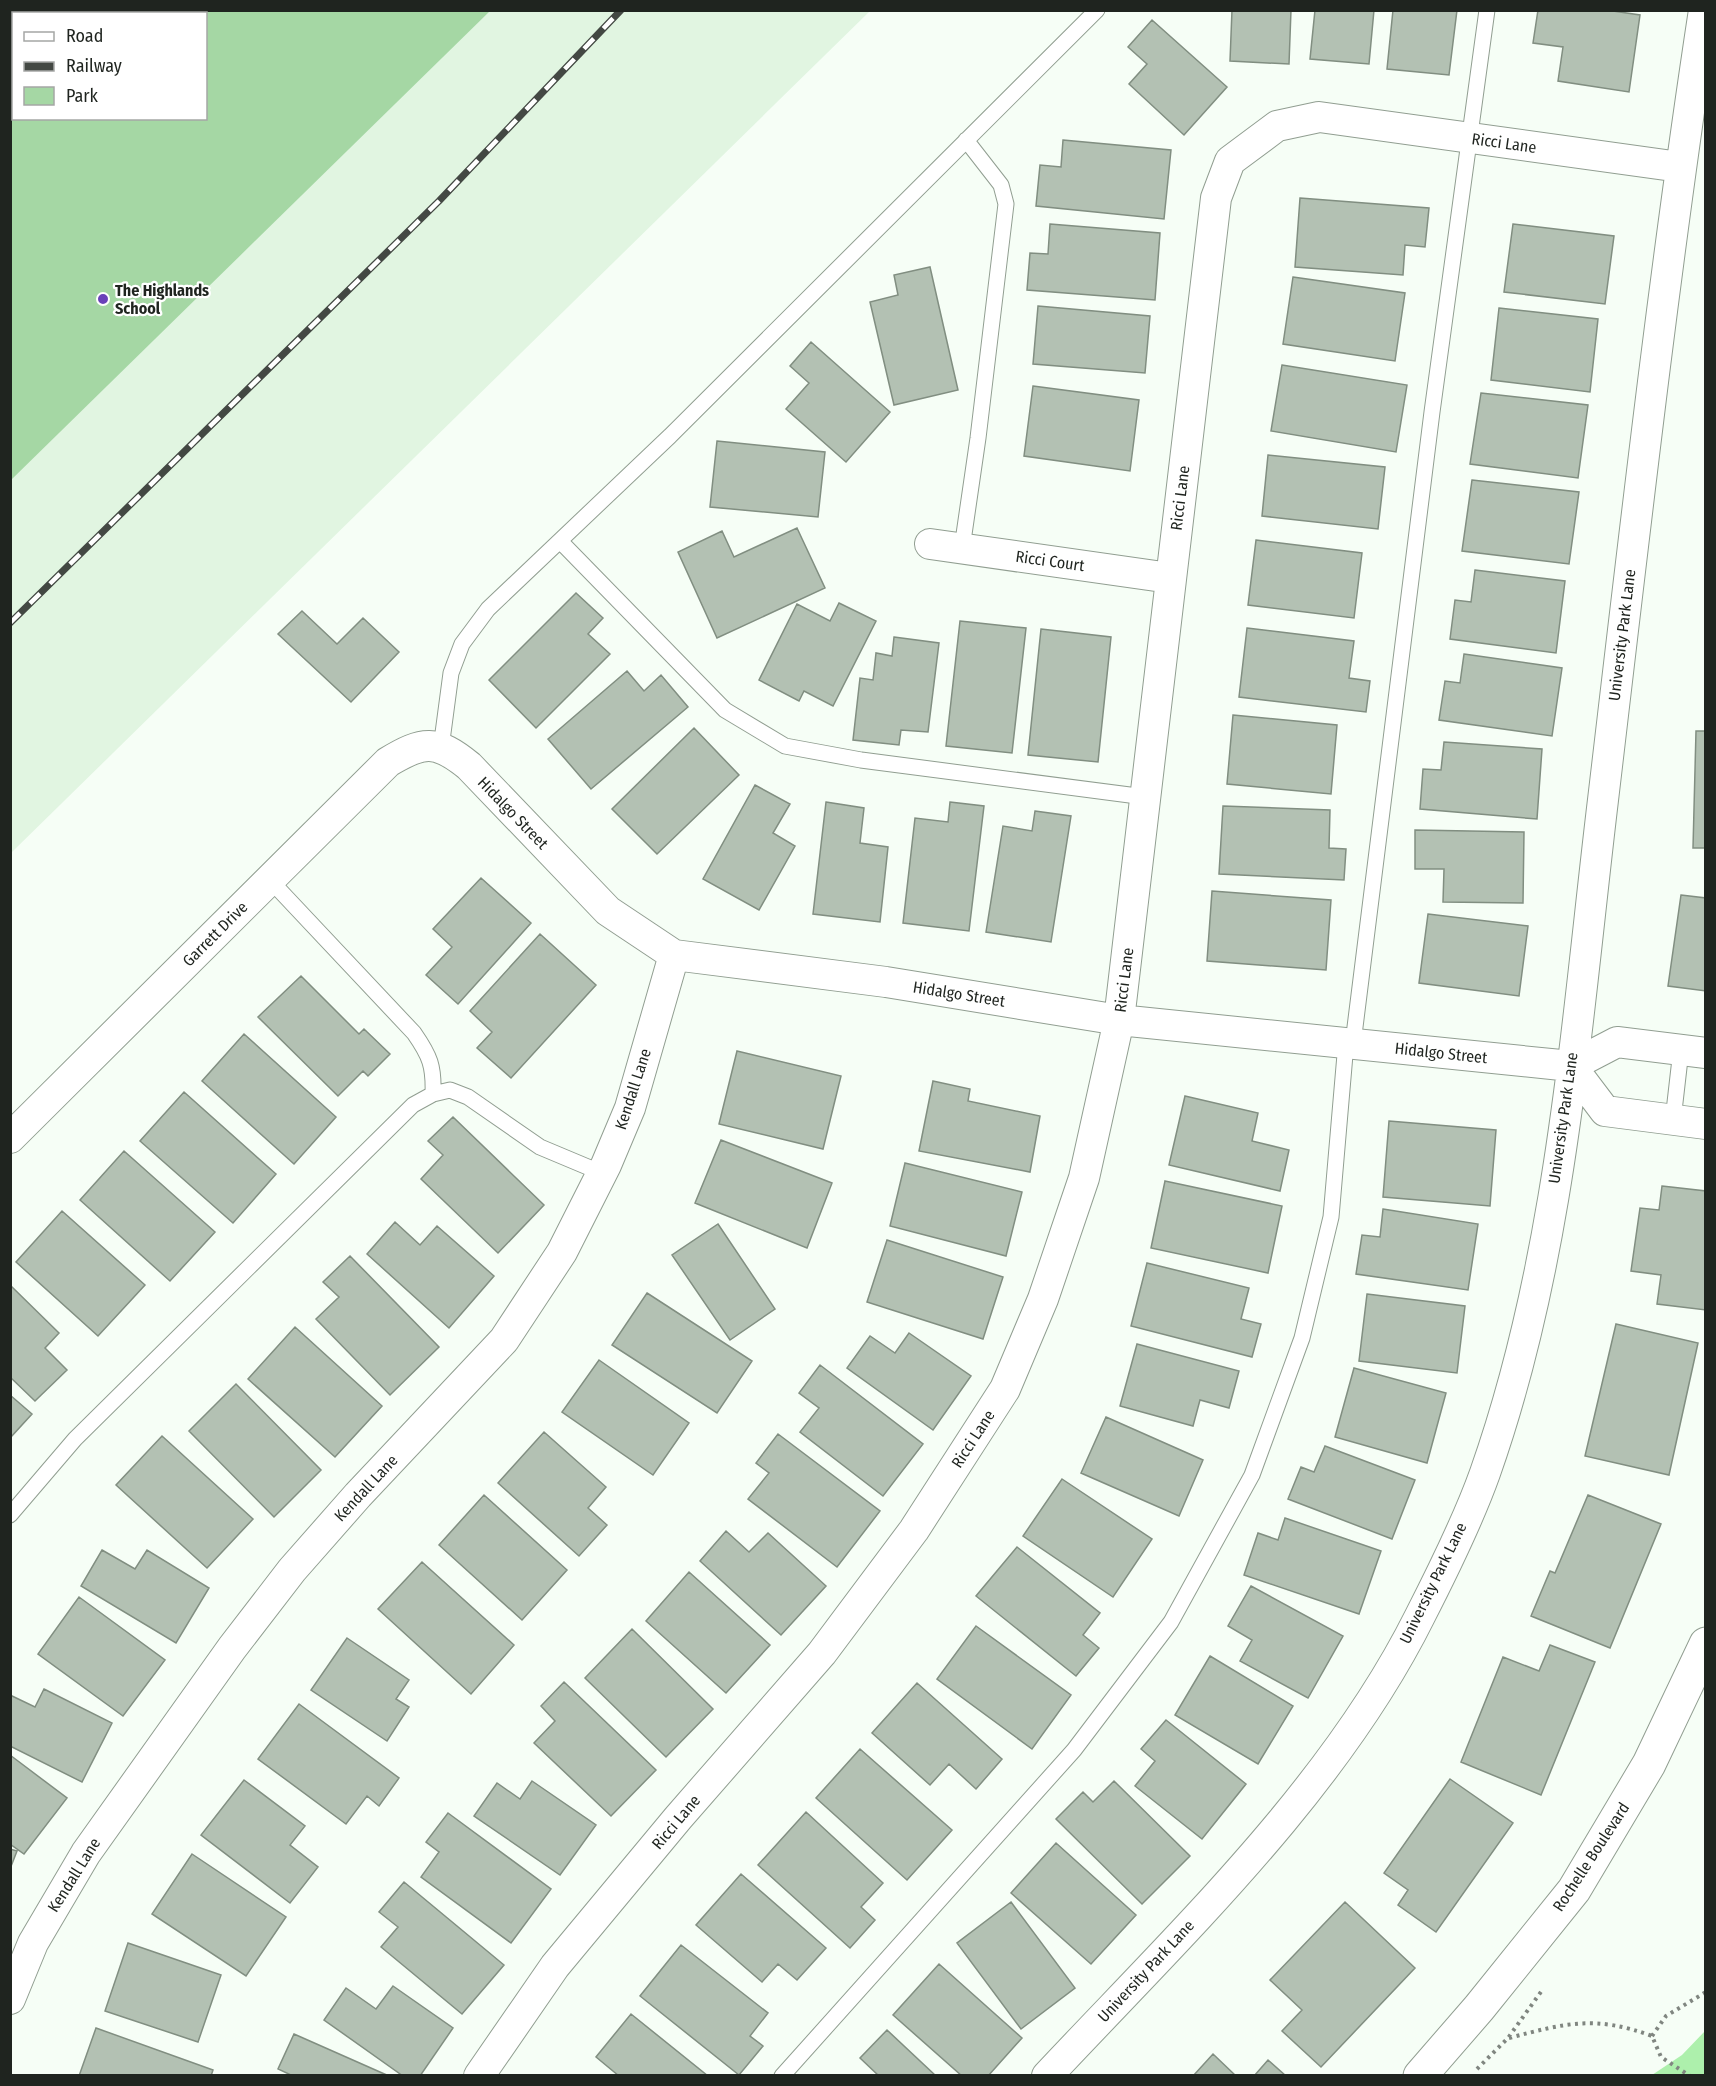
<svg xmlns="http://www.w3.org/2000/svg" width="1716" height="2086" viewBox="0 0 1716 2086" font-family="'Fira Sans Condensed',sans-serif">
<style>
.built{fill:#e1f5e1;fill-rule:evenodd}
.green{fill:#a5d7a4;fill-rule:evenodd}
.water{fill:#adf0ac}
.building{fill:#b3c1b3;stroke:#818e81;stroke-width:1.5}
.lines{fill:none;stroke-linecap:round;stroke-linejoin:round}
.service-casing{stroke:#919e91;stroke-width:17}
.minor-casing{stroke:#919e91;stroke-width:32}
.secondary-casing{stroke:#919e91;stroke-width:35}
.path{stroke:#808680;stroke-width:4;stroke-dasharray:3 4.5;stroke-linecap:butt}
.service{stroke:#fff;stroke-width:15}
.minor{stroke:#fff;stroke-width:30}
.secondary{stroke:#fff;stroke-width:33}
.rail-casing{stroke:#434843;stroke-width:7}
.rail{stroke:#fff;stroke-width:4.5;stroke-dasharray:14;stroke-linecap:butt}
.poi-dot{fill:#6a41b9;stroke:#fff;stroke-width:2}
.labels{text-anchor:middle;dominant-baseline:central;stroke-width:4.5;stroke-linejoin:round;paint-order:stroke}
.street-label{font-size:16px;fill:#1f241f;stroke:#fff}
.poi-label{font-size:16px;font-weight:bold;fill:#1f241f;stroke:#fff;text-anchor:start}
</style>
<rect width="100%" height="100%" fill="#f6fef6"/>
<path class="built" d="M11,11H870L11,853ZM14,14H206V118H14Z"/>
<path class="green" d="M11,10H490V11L11,480ZM14,14H206V118H14Z"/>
<path class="water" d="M1705,2031V2075H1652L1682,2055Z"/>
<path class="building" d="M1232,10H1291L1289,64L1230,61Z
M1315,10H1374L1369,64L1310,59Z
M1393,10H1457L1449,75L1387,69Z
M1538,10H1606L1640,15L1629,92L1558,81L1563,47L1533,43Z
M1152,20L1227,87L1184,135L1129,84L1147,64L1128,47Z
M1063,140L1171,150L1164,219L1036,206L1040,165L1061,167Z
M1300,198L1429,208L1425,247L1405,245L1403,275L1295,267Z
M1050,224L1160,233L1155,300L1027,290L1030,253L1048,254Z
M1513,224L1614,236L1605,304L1504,292Z
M930,267L958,390L894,405L870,302L898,295L894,275Z
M1293,277L1405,293L1395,361L1283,344Z
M1038,306L1150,316L1145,373L1033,364Z
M1499,308L1598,319L1590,392L1491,380Z
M811,342L890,412L846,462L786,409L809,383L790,366Z
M1282,365L1407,385L1396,452L1271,431Z
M1033,386L1139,400L1130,471L1024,456Z
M1481,393L1588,405L1578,478L1470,464Z
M717,441L825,452L818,517L710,507Z
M1268,455L1385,467L1378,529L1262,516Z
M1472,480L1579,492L1569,564L1462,551Z
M797,528L825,588L717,638L678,552L722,531L734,557Z
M1256,540L1362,553L1354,618L1248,605Z
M1475,570L1565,581L1556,653L1450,639L1455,600L1471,602Z
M576,593L603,618L588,634L610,654L536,728L489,680Z
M839,603L876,621L833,706L804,691L799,701L759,680L797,604L830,621Z
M302,611L337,644L363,618L399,652L351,702L278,634Z
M960,621L1026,628L1012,753L946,746Z
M1247,628L1354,641L1349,678L1370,681L1366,712L1239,697Z
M1041,629L1111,637L1098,762L1028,755Z
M894,637L939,643L928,732L901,730L899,745L853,740L860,678L873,680L876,653L892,656Z
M1464,654L1562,668L1552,736L1439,720L1445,681L1460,683Z
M627,671L644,691L661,675L688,707L591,789L548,739Z
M1233,715L1337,725L1331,794L1227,784Z
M694,728L739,775L657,854L612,809Z
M1696,731H1706V848H1693Z
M1444,742L1542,749L1537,819L1420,809L1423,769L1441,770Z
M755,785L790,804L773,833L795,846L759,910L703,879Z
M826,802L864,808L860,843L888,847L880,922L813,914Z
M950,802L984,806L969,931L903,923L915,818L948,822Z
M1223,806L1330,810L1329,848L1346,849L1344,880L1219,874Z
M1035,811L1071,816L1051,942L986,932L1003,826L1032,831Z
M1415,830L1524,832L1523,903L1443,902L1444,869H1415Z
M481,878L531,923L458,1004L426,975L452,947L433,929Z
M1212,891L1331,900L1326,970L1207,961Z
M1681,895L1706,898V991L1668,986Z
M1428,914L1528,926L1519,996L1419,983Z
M540,934L596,985L511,1078L477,1048L492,1032L470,1011Z
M301,976L359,1034L364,1029L390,1054L368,1076L363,1071L338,1096L258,1017Z
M244,1034L336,1117L294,1164L202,1081Z
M737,1051L841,1076L823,1149L719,1124Z
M933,1081L970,1089L968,1101L1040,1116L1030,1172L919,1151Z
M184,1092L276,1174L233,1223L140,1141Z
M1185,1096L1258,1113L1252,1141L1289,1150L1280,1191L1169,1165Z
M453,1117L544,1205L498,1253L421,1179L443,1155L428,1141Z
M1389,1121L1496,1130L1490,1206L1383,1197Z
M721,1140L832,1183L807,1248L695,1203Z
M124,1151L215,1232L170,1281L80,1200Z
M905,1163L1022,1192L1006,1256L890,1226Z
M1165,1181L1282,1206L1268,1273L1151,1248Z
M1662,1186L1706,1191V1310L1657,1304L1661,1275L1631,1271L1640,1208L1659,1210Z
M1383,1209L1478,1224L1468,1290L1356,1274L1362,1235L1380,1237Z
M62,1211L145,1285L98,1336L16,1262Z
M395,1222L420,1245L437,1226L494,1276L449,1328L367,1254Z
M718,1224L775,1309L730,1340L672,1255Z
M887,1240L1003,1277L983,1339L867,1302Z
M350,1256L439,1347L390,1395L316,1319L339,1297L323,1282Z
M1147,1263L1249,1288L1241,1319L1261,1324L1252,1357L1131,1326Z
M10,1285L59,1333L45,1348L67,1370L35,1401L10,1377Z
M647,1293L752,1361L717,1413L612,1345Z
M1367,1294L1465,1306L1457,1373L1359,1361Z
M1616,1324L1698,1343L1669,1475L1585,1456Z
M295,1327L382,1406L335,1457L248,1379Z
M909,1333L971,1376L933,1430L847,1368L870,1336L895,1353Z
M1137,1344L1239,1371L1229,1408L1200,1400L1193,1426L1120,1406Z
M599,1360L689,1423L653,1475L562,1412Z
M820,1365L923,1444L883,1496L800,1432L819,1408L799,1393Z
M1354,1368L1446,1393L1427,1463L1335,1437Z
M236,1384L321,1470L274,1517L189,1431Z
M10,1395L32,1414L10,1438Z
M1106,1417L1203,1460L1179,1516L1081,1473Z
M544,1432L606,1487L588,1508L607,1525L579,1556L498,1483Z
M778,1434L880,1511L837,1567L748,1499L769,1473L756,1463Z
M162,1436L253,1519L207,1568L116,1485Z
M1325,1446L1415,1480L1392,1539L1288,1499L1301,1467L1314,1472Z
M1062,1479L1152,1539L1113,1597L1023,1536Z
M484,1495L567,1570L522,1620L439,1545Z
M1588,1495L1661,1524L1610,1648L1531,1616L1550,1571L1555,1573Z
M1285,1518L1381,1551L1359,1614L1244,1575L1258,1533L1278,1540Z
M726,1531L749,1552L768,1533L826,1586L781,1635L700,1561Z
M1017,1547L1100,1613L1083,1635L1099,1648L1076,1676L976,1596Z
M102,1550L135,1569L147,1550L209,1588L176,1643L81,1586Z
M422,1562L514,1645L471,1694L378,1609Z
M689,1572L770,1645L726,1693L646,1621Z
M1251,1586L1343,1636L1308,1698L1240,1661L1252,1640L1228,1626Z
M79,1597L165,1660L123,1716L38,1654Z
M976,1626L1071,1695L1032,1749L937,1679Z
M632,1629L713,1709L666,1757L585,1678Z
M347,1638L409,1680L396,1699L409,1707L387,1741L311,1690Z
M1550,1645L1595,1662L1541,1795L1461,1762L1503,1657L1539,1671Z
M1210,1656L1293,1706L1258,1764L1175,1715Z
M564,1682L656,1770L611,1816L534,1743L555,1721L541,1706Z
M917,1683L1002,1759L976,1789L949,1764L930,1785L872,1733Z
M44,1689L112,1723L82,1782L10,1746V1695L35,1707Z
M299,1704L399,1778L379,1806L367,1796L346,1824L258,1759Z
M1166,1720L1246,1784L1202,1839L1135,1786L1155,1761L1141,1749Z
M860,1749L952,1830L907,1880L816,1798Z
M10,1755L67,1798L24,1854L10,1844Z
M1450,1779L1513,1823L1436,1932L1398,1905L1408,1890L1384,1873Z
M244,1780L305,1826L290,1845L318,1867L290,1903L201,1835Z
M532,1781L596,1825L560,1875L474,1816L497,1783L520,1799Z
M1114,1781L1190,1856L1142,1904L1056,1819L1083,1792L1093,1802Z
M806,1812L883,1883L861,1907L875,1920L850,1948L758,1865Z
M448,1813L551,1889L511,1943L421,1877L439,1852L426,1842Z
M1056,1843L1136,1915L1091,1964L1011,1893Z
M10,1849L17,1851L10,1869Z
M192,1854L286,1917L246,1976L152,1914Z
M741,1874L826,1948L797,1980L778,1964L762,1982L696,1925Z
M404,1882L504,1965L462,2014L381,1947L398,1927L379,1912Z
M1011,1902L1075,1988L1021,2029L957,1943Z
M1345,1902L1415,1968L1321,2067L1282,2031L1302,2010L1270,1980Z
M128,1943L221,1975L198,2042L105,2011Z
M681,1945L768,2013L750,2036L763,2046L739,2075L640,1996Z
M939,1964L1022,2038L988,2076H962L893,2015Z
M393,1986L453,2028L420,2076H403L324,2020L346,1988L376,2009Z
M631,2014L708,2076H619L596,2057Z
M96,2028L213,2070L211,2076H79Z
M887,2030L936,2076H879L860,2058Z
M294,2034L389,2076H293L278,2069Z
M1213,2054L1236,2076H1193Z
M1268,2060L1286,2076H1254Z"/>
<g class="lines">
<defs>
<path id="service" d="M560,541L725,710L785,746L861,760L1145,797
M962,548L978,438L1006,204L1001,185L966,140
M441,748L451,673L462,644L488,609L670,436L1097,10
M270,880L414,1033C430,1056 434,1066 433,1094
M1353,1043L1432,412L1487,10
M1673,1120L1681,1050
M10,1515L75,1439L413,1105L433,1094L450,1090L468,1097L540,1147L602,1173
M782,2076L1074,1750L1171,1622L1252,1475L1302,1338L1331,1217L1346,1043"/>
<path id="minor" d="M930,544L1170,578
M1571,1066L1605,1111L1706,1124
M10,1138L388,762C423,741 436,739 469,766L608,911L674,955L886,982L1119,1020L1571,1066L1617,1042L1706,1053
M10,1999L33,1943L86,1853L232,1648L292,1570L358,1495L504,1340L562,1252L606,1165L630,1108L674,955
M479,2076L555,1966L678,1818L822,1653L914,1530L1005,1389L1043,1299L1084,1178L1119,1020L1216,198L1230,161L1277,126L1319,117L1680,167
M1047,2076C1178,1936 1334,1789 1420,1616C1442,1573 1469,1518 1485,1473C1561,1258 1576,1025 1603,800C1634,537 1664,273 1704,10"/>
<path id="secondary" d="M1420,2076L1479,2008L1574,1890L1649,1764L1706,1644"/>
</defs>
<use href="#service" class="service-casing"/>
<use href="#minor" class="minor-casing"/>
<use href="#secondary" class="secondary-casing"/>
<path class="path" d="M1652,2036L1666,2016L1706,1992
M1509,2038C1566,2023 1595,2015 1652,2036L1661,2057L1690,2076
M1477,2069L1508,2038L1543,1989"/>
<use href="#service" class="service"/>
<use href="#minor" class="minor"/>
<use href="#secondary" class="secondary"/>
<defs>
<path id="rail" d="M10,623L439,201L621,10"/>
</defs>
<use href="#rail" class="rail-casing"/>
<use href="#rail" class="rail"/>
</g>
<circle class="poi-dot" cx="103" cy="299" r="6"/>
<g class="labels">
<g class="street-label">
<text transform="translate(1504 143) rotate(8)">Ricci Lane</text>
<text transform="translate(1180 498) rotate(-83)">Ricci Lane</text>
<text transform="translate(1050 561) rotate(8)">Ricci Court</text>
<text transform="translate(1622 635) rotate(-83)">University Park Lane</text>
<text transform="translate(513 813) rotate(46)">Hidalgo Street</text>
<text transform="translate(215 934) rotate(-45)">Garrett Drive</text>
<text transform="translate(1124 980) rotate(-83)">Ricci Lane</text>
<text transform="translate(959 994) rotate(9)">Hidalgo Street</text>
<text transform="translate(1441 1053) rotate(6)">Hidalgo Street</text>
<text transform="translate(633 1089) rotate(-72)">Kendall Lane</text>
<text transform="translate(1563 1118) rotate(-82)">University Park Lane</text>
<text transform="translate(973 1439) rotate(-57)">Ricci Lane</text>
<text transform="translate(366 1488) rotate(-47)">Kendall Lane</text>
<text transform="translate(1433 1583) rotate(-64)">University Park Lane</text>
<text transform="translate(676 1822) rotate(-50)">Ricci Lane</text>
<text transform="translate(1591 1857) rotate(-57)">Rochelle Boulevard</text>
<text transform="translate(74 1875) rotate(-58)">Kendall Lane</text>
<text transform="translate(1146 1971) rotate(-47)">University Park Lane</text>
</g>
<g class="poi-label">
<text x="115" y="290">The Highlands<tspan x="115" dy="18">School</tspan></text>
</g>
</g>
<rect width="1716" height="2086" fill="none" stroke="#1f241f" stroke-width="24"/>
<rect x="12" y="12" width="195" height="108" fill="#ffffff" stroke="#a5a7a5" stroke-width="1.5"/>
<rect x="24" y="32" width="30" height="9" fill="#ffffff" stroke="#a5a7a5" stroke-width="1.5"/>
<text x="66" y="42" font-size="18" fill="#1f241f">Road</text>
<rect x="24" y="62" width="30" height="9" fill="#434843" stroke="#a5a7a5" stroke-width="1.5"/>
<text x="66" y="72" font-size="18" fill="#1f241f">Railway</text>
<rect x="24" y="87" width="30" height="18" fill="#a5d7a4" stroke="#a5a7a5" stroke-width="1.5"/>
<text x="66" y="102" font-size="18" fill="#1f241f">Park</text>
</svg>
